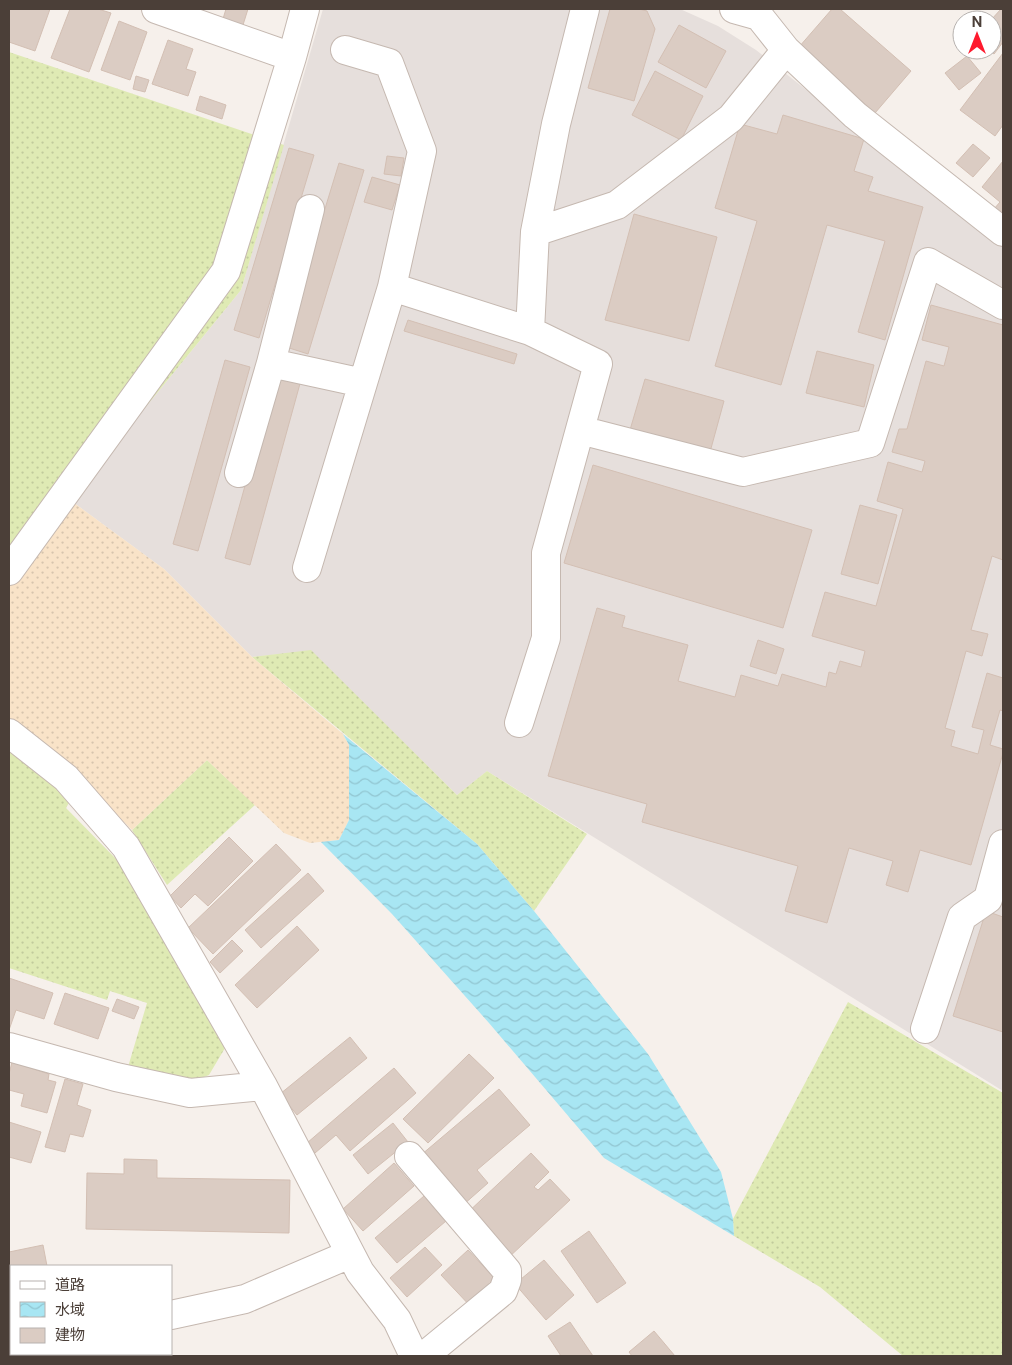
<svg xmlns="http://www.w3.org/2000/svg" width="1012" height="1365" viewBox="0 0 1012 1365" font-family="'Public Sans','Noto Sans JP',sans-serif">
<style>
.industrial{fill:#e6dfdc}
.grass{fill:url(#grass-dots)}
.sand{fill:url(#sand-dots)}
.water{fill:url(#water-waves)}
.building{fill:#dbccc3;stroke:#d3bfb3}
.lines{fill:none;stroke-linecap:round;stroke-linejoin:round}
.minor-casing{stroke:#c5b8b0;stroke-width:30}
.minor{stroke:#fff;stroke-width:28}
</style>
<defs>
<pattern id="grass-dots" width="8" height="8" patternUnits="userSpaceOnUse" patternTransform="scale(1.25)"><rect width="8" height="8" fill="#dfeab4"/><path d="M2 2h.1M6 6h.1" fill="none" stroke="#c1ca9c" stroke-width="1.8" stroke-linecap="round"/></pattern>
<pattern id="sand-dots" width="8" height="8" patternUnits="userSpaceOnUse" patternTransform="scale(1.25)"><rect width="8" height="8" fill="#f9e3c8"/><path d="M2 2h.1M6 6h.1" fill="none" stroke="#d7c4ad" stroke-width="1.8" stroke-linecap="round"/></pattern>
<pattern id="water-waves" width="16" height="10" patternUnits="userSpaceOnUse" patternTransform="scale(1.25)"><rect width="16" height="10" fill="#a8e6f3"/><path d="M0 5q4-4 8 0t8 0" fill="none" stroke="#92c6d1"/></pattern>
</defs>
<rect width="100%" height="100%" fill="#f6f0eb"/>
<path class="industrial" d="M323,9H680L718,26L756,50L1003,246V1091L487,771L457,795L311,651L252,657L164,569L70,500L241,290Z"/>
<path class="grass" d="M9,52L284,145L241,290L70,500L9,587Z
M311,650L457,795L487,771L587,834L534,911L477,844L252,657Z
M9,723L82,780L66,808L120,863L225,1048L209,1075L194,1081L128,1067L147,1003L110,991L107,1000L9,968Z
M207,760L255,805L167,885L132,830Z
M848,1002L1003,1093V1356H903L820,1287L734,1236L733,1219Z"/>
<path class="sand" d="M70,500L164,569L252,657L343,734L349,745V820L339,840L310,843L284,833L207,760L132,830L82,780L9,723V587Z"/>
<path class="water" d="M343,734L477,844L534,911L648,1054L721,1172L733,1219L734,1236L604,1158L489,1023L392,914L321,842L339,840L349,820V745Z"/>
<path class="building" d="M9,9H50L35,51L9,42Z
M70,9H98L111,13L89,72L51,58Z
M226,9H248L242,28L222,22Z
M610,9H639L647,11L655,29L634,101L588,88Z
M832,9H840L911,71L875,113L799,47Z
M1001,9H1003V42L994,54L989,50H992L991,20Z
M119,21L147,32L130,80L101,70Z
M679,25L726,51L706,88L658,62Z
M168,40L193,49L186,69L196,72L188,96L152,84Z
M1003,53V125L995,136L960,110Z
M967,56L981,73L959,90L945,73Z
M655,71L703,96L681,140L632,115Z
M136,76L149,80L145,92L133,89Z
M200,96L226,105L222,119L196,110Z
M783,115L864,139L854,171L873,177L868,191L923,207L885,340L858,332L885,241L827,225L781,385L715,366L757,221L715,208L740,124L777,134Z
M973,144L990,158L973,177L956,163Z
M289,148L314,155L259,338L234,330Z
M387,156L404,158L401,176L384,174Z
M1003,161V216L994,209L1000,202L982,187Z
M339,163L364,170L308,354L283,346Z
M372,177L400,185L392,210L364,202Z
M634,214L717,237L689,341L605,320Z
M931,305L1003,325V560L992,556L971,630L988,634L982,656L966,651L945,728L955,731L951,746L978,754L984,730L972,727L987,673L1003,678V711L1000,710L990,745L1003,749V753L971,865L920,850L908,892L886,885L893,861L849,848L827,923L785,911L798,866L642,822L647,804L548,776L597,608L625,616L622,627L688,645L678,681L735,697L741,675L778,686L782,674L826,687L829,672L836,674L840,661L861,667L865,651L812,636L825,592L876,606L903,509L877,501L888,462L922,472L925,461L892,452L899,429H907L926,361L944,366L949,347L922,340Z
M408,320L517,354L514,364L404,331Z
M817,351L874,365L864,407L806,393Z
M225,360L250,367L198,551L173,544Z
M276,374L301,380L250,565L225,558Z
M645,379L724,401L710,452L630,430Z
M593,465L812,530L783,628L564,563Z
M860,505L897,515L878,584L841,574Z
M758,640L784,649L776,674L750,666Z
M229,837L253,861L208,906L195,894L181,908L170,896Z
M276,844L301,870L213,954L188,928Z
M308,873L324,891L261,948L245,930Z
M986,911L1003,917V1032L953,1016Z
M297,926L319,950L257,1008L235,985Z
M232,940L243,951L220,973L210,962Z
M9,978L53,993L44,1019L16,1010L9,1030Z
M65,993L109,1008L98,1039L54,1024Z
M117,999L139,1007L134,1019L112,1011Z
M350,1037L367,1058L297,1115L280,1094Z
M469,1054L494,1078L428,1143L403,1119Z
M12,1062L49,1074L48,1080L56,1082L47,1113L21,1106L24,1094L9,1090V1074Z
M394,1068L416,1093L350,1151L336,1135L315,1153L307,1143Z
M65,1079L83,1084L77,1105L91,1110L83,1137L70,1134L65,1152L45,1147Z
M499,1089L530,1125L477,1170L488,1183L463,1205L421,1155Z
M9,1122L41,1132L31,1163L9,1157Z
M393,1123L408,1142L368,1174L353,1155Z
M531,1153L549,1172L534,1187L538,1190L550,1179L570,1200L507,1259L465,1215Z
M124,1159L157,1160V1178L290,1180L289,1233L86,1229L87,1173L124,1174Z
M394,1163L414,1186L363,1231L343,1209Z
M431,1190L453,1215L397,1263L375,1238Z
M589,1231L626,1283L597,1303L561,1251Z
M43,1245L47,1266H11V1297L9,1298V1252Z
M425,1247L442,1265L407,1297L390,1278Z
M468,1250L500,1284L473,1309L441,1275Z
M544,1260L574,1295L546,1320L515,1284Z
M570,1322L593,1356H561L548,1336Z
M654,1331L675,1356H632L629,1352Z"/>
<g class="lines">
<defs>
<path id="minor" d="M156,9L292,57
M734,9L759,16L786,50L855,115L1003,232
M345,50L389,63L422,151L392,287L530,331L535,232L556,124L585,9
M535,232L617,205L731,118L786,50
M271,363L363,383
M580,430L743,472L870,443L928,262L1003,305
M239,473L271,363L310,209
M307,568L392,287
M9,571L226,271L292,57L305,9
M519,723L546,638V553L598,364L530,331
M9,733L66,778L126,847L263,1086L360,1272L397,1320L414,1356
M925,1029L962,917L988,899L1003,844
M9,1047L116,1077L190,1093L263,1086
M409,1156L507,1271V1280L503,1291L424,1356
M171,1315L245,1299L350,1254
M9,1345L11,1344
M76,1354V1356"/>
</defs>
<use href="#minor" class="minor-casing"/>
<use href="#minor" class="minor"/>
</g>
<rect width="1012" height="1365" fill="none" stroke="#4b3f38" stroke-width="20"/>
<rect x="10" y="1265" width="162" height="90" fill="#ffffff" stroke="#b7b2af"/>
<rect x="20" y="1281" width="25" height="8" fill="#ffffff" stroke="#b7b2af"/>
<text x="55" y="1290" font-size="15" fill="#4b3f38">道路</text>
<rect x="20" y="1302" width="25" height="15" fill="url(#water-waves)" stroke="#b7b2af"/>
<text x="55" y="1315" font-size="15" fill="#4b3f38">水域</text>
<rect x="20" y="1328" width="25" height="15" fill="#dbccc3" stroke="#b7b2af"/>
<text x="55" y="1340" font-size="15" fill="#4b3f38">建物</text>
<g transform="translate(977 35)"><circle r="24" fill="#ffffff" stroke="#b7b2af"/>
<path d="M0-4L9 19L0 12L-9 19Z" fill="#fe1a2e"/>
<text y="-8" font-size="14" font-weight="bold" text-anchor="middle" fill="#4b3f38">N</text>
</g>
</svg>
